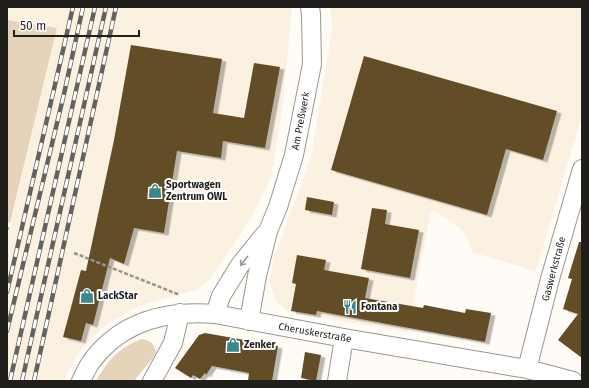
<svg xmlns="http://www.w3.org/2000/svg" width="589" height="388" viewBox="0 0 589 388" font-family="'Fira Sans',sans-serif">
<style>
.built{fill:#fbf1e1}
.green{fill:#e5d4ba}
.building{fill:#644d27;filter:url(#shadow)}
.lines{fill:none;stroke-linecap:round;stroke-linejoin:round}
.minor-casing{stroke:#9b968e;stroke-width:20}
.path{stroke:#96938f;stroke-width:2.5;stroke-dasharray:4 2;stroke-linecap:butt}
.minor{stroke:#fff;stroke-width:18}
.rail-casing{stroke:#64625e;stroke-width:4.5}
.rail{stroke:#fff;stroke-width:3;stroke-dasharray:9;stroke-linecap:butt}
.oneway{stroke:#9b9a99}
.labels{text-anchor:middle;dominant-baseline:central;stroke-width:4;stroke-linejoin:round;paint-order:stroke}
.street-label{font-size:10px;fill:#211f1c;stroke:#fff}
.poi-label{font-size:10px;font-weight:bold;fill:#211f1c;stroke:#fff;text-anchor:start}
</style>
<defs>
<filter id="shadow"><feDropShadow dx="4.5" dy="2.5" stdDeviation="0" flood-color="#0004"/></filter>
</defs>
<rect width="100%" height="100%" fill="#fffbf6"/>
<path class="built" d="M7,7H292L283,103L271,177L257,207L235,243L209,280L197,290L144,304L112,321L101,329L83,348L75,359L64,381H7V239L57,28L7,20Z
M330,7H582V115L536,271L472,252L465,233L449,220L431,210L408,332L288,312L276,301L270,283L273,260L311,157L332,30V23Z"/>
<path class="green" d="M7,20L57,28L10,223L7,222Z
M141,339C150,340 154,343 156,352L152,359L134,381H96C108,360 119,348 141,339Z"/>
<path class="building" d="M131,45L222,59L213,113L244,118L254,63L280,67L265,148L223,141L221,158L177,151L164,233L134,228L124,264L110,258L93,325L86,323L81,341L63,337L81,270L86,271L114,140Z
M364,56L557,111L543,160L506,149L487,215L331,170Z
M307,197L334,202L332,215L305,210Z
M372,208L387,210L385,224L419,230L410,278L361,269Z
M579,242H582V358L558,340L578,314L563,309L572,279L568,278Z
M297,255L326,260L324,270L369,278L365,298L423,308L424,305L465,313L466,309L491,313L485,342L317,311L316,315L291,311L296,284L292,283Z
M205,333L278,346L272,381H248L249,373L212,366L206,375L205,373L200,379L193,375L191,378L175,368L199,335Z
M305,352L321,355L316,381L301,378Z"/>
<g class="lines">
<defs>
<path id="minor" d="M215,314L221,296L240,265L265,234
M249,321L257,276L268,231L278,207L294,155L312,64L311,14L310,7
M527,369L550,279L582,169
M81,381C84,375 87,368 91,362C121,321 166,310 215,314L344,338L527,369L573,381
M152,381L173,343L180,313
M337,381L344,338"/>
</defs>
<use href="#minor" class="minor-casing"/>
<path class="path" d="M7,228L9,229
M74,253L180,295"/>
<use href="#minor" class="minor"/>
<defs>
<path id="rail" d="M7,292L73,7
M7,331L64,94L83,7
M10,381L95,7
M22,381L106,7
M34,381L116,7"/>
</defs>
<use href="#rail" class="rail-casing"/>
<use href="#rail" class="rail"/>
</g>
<defs><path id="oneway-shaft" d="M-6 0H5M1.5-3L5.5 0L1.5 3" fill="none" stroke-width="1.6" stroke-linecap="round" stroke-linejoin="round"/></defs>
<use class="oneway" href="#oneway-shaft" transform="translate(244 261) rotate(128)"/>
<defs>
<symbol id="shop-bare" viewBox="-9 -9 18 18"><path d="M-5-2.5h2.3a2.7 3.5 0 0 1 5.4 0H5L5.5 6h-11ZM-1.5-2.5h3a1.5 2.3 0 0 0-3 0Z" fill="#3c8588" stroke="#fff" stroke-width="2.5" paint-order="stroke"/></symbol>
<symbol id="restaurant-bare" viewBox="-9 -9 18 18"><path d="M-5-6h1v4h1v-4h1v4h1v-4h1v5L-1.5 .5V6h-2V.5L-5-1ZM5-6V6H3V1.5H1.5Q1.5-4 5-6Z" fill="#3c8588" stroke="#fff" stroke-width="2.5" paint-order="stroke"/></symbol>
</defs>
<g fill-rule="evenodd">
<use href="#shop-bare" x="145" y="181" width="20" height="20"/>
<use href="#shop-bare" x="77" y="286" width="20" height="20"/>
<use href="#restaurant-bare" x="340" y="297" width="20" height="20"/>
<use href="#shop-bare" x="223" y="335" width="20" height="20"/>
</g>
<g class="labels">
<g class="street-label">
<text transform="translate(301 121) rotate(-79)">Am Preßwerk</text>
<text transform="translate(554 269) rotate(-75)">Gaswerkstraße</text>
<text transform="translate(315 333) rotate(10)">Cheruskerstraße</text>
</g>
<g class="poi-label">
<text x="166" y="185">Sportwagen<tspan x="166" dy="12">Zentrum OWL</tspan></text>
<text x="98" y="296">LackStar</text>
<text x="361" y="307">Fontana</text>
<text x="244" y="345">Zenker</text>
</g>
</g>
<rect width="589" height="388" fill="none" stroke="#211f1c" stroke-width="16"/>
<path d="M14 30v6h125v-6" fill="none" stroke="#211f1c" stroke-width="2"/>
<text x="20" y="30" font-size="12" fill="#211f1c" stroke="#ffffff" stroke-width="3" paint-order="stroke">50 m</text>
</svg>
